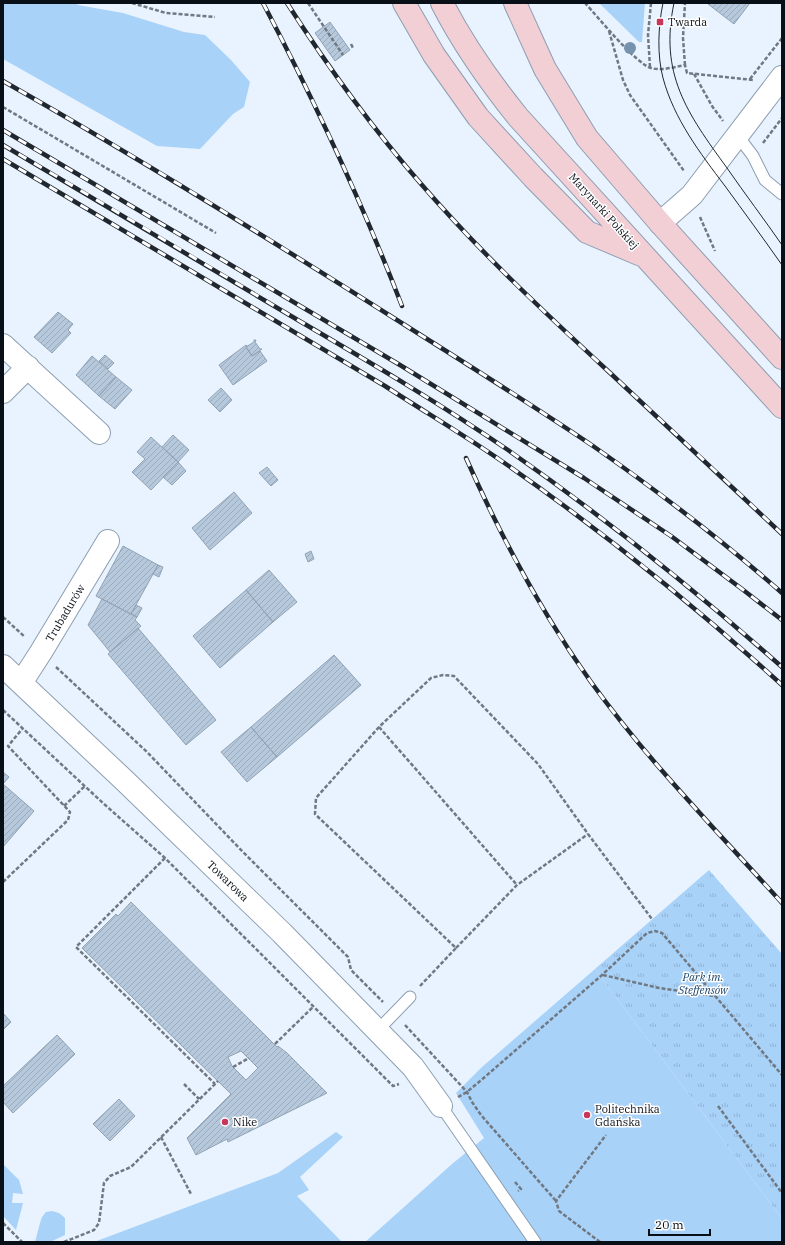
<svg xmlns="http://www.w3.org/2000/svg" width="785" height="1245" viewBox="0 0 785 1245" font-family="'IBM Plex Serif',serif">
<style>
.grass{fill:#a9d2f9}
.park{fill:url(#park-tufts)}
.building{fill:url(#building-hatch);stroke:#90a2b3;fill-rule:evenodd}
.lines{fill:none;stroke-linecap:round;stroke-linejoin:round}
.service-casing{stroke:#8d9eb0;stroke-width:13}
.minor-casing{stroke:#8d9eb0;stroke-width:24}
.secondary-casing{stroke:#8d9eb0;stroke-width:24}
.path{stroke:#707882;stroke-width:2.5;stroke-dasharray:4 2;stroke-linecap:butt}
.service{stroke:#fff;stroke-width:11}
.minor{stroke:#fff;stroke-width:22}
.secondary{stroke:#f2ced5;stroke-width:22}
.tram{stroke:#21272f;stroke-width:1}
.rail-casing{stroke:#21272f;stroke-width:4.5}
.rail{stroke:#fff;stroke-width:3;stroke-dasharray:9;stroke-linecap:butt}
.tree{fill:#7692ac}
.poi-dot{fill:#c6375a;stroke:#fff;stroke-width:1.5}
.labels{text-anchor:middle;dominant-baseline:central;stroke-width:3;stroke-linejoin:round;paint-order:stroke}
.poi-label{font-size:11px;fill:#090f16;stroke:#fff;text-anchor:start}
.street-label{font-size:11px;fill:#090f16;stroke:#fff}
.park-label{font-size:11px;font-style:italic;fill:#194368;stroke:#fff}
</style>
<defs>
<pattern id="park-tufts" width="24" height="20" patternUnits="userSpaceOnUse"><rect width="24" height="20" fill="#a9d2f9"/><path d="M3 7l-1-3M5 7V3M7 7l1-3M15 17l-1-3M17 17v-4M19 17l1-3" fill="none" stroke="#90b3d5"/></pattern>
<pattern id="building-hatch" width="6" height="6" patternUnits="userSpaceOnUse"><rect width="6" height="6" fill="#b6c8db"/><path d="M-1 1l2-2M0 6l6-6M5 7l2-2" fill="none" stroke="#9babbb"/></pattern>
</defs>
<rect width="100%" height="100%" fill="#e8f3ff"/>
<path class="grass" d="M3,3H76L78,5L123,13L184,32L205,35L231,60L250,82L244,107L233,114L200,149L157,146L3,59Z
M599,3H645L642,42H639Z
M595,969L782,1219V1242H365L452,1164L484,1138L456,1093L482,1067Z
M336,1132L343,1137L300,1177L309,1190L297,1196L342,1242H94L278,1173Z
M3,1164L19,1180L23,1194L13,1193L12,1203H23L16,1230L3,1216Z
M52,1211L59,1213L65,1218V1235L50,1242H35L40,1223L42,1217L46,1212Z"/>
<path class="park" d="M709,870L782,954V1219L595,969Z"/>
<path class="building" d="M709,3H750L734,24L708,4Z
M330,22L350,50L335,61L315,33Z
M58,312L73,324L68,330L71,333L52,353L34,337Z
M254,340H256L255,342L260,349H262L252,356L246,347L254,342Z
M246,345L247,346L246,347L252,356L260,351L267,361L233,385L219,365Z
M105,355L114,363L108,369L99,361Z
M92,356L116,377L99,396L76,375Z
M116,377L132,390L115,409L99,396Z
M221,388L232,400L220,412L208,400Z
M173,435L189,450L178,462L162,447Z
M151,437L178,462L151,490L132,472L145,459L137,452Z
M178,462L186,471L172,485L163,477Z
M267,467L278,480L271,486L259,473Z
M234,492L252,513L210,550L192,528Z
M123,546L158,565L131,614L96,596Z
M311,551L314,559L308,562L305,554Z
M158,565L163,567L159,577L153,574Z
M269,570L297,602L273,622L246,590Z
M246,590L273,622L220,668L193,636Z
M102,599L137,617L135,620L141,626L110,652L88,625Z
M136,605L142,608L137,617L131,614Z
M138,628L216,720L186,745L108,654Z
M334,655L361,685L277,757L251,727Z
M251,727L277,757L247,782L221,752Z
M3,772L9,777L3,784L34,811L3,847Z
M131,902L277,1047L278,1046L287,1053L327,1093L228,1142L227,1139L196,1155L187,1138L231,1094L82,948L116,914L118,916ZM241,1051L258,1068L246,1080L232,1066L228,1057Z
M3,1013L11,1022L3,1030Z
M57,1035L75,1054L13,1113L3,1102V1086Z
M119,1099L135,1116L110,1141L93,1124Z"/>
<g class="lines">
<defs>
<path id="service" d="M738,136L753,156L765,180L782,194
M377,1031L410,997
M441,1106L535,1242"/>
<path id="minor" d="M660,223L692,195L782,77
M3,345L99,433
M3,392L28,367
M3,666L125,781L282,933L413,1067L441,1106
M21,683L41,652L108,541"/>
<path id="secondary" d="M404,3L434,55L478,117L533,177L587,232L639,254
M442,3C463,44 489,81 518,117L782,407
M515,3L545,69L587,138L660,223L782,358"/>
</defs>
<use href="#service" class="service-casing"/>
<use href="#minor" class="minor-casing"/>
<use href="#secondary" class="secondary-casing"/>
<path class="path" d="M132,3L166,13L215,17
M308,3L343,55
M585,3C597,16 636,64 651,68C662,71 674,67 685,65L687,73L753,80
M609,31L623,80L630,95L684,171
M351,44L353,48
M685,65L683,38L685,3
M650,67L648,35L651,3
M694,74L712,106L723,121
M750,79L782,38
M3,107L216,233
M763,143L782,118
M700,217L715,251
M3,617L25,637
M56,667L147,752L243,852L348,957L351,970L383,1002
M3,710L104,804L165,858L393,1086L399,1084
M379,727L517,885
M64,806L85,786
M165,858L76,947L215,1084
M3,882L68,820L70,812L8,746L23,728
M456,948L517,885L588,834
M603,975L659,988L715,996
M420,986L456,948L315,814L316,798L379,727L431,678L443,675L454,676L538,764L588,834L652,919
M405,1025L467,1092L472,1102L481,1115L556,1201
M275,1044L313,1007
M233,1067L249,1058
M184,1084L199,1099
M458,1097L467,1092L486,1076L602,975L647,933L655,931L662,933L782,1075
M718,1106L782,1193
M161,1137L191,1194
M515,1182L521,1189L518,1191
M3,1223L22,1242
M64,1242L94,1230L99,1223L104,1183L110,1176L131,1167L218,1081
M600,1242L559,1211L556,1201L606,1135"/>
<use href="#service" class="service"/>
<use href="#minor" class="minor"/>
<use href="#secondary" class="secondary"/>
<path class="tram" d="M663,3C658,27 657,55 663,78C674,119 700,153 725,186C744,212 763,238 782,265
M674,3C659,74 687,113 727,168C745,194 764,219 782,245"/>
<defs>
<path id="rail" d="M263,3C315,102 362,202 402,306
M287,3C328,67 372,128 422,185C480,252 544,312 608,371C666,425 724,479 782,534
M3,81C141,159 274,242 408,327C470,366 532,405 593,446C659,492 722,540 782,593
M3,130L400,365L584,478L671,536L742,589L782,620
M3,145C99,201 195,258 291,316C364,359 438,402 508,450C604,517 695,590 782,667
M3,159L385,386C425,412 464,435 503,462C601,530 694,605 782,685
M466,458C501,537 541,612 591,682C648,761 717,831 782,903"/>
</defs>
<use href="#rail" class="rail-casing"/>
<use href="#rail" class="rail"/>
</g>
<circle class="tree" cx="630" cy="48" r="6"/>
<g class="poi-dot">
<rect x="656" y="18" width="8" height="8" rx="2"/>
<circle cx="587" cy="1115" r="4"/>
<circle cx="225" cy="1122" r="4"/>
</g>
<g class="labels">
<g class="poi-label">
<text x="668" y="22">Twarda</text>
<text x="595" y="1109">Politechnika<tspan x="595" dy="13">Gdańska</tspan></text>
<text x="233" y="1122">Nike</text>
</g>
<g class="street-label">
<text transform="translate(604 211) rotate(48)">Marynarki Polskiej</text>
<text transform="translate(65 613) rotate(-59)">Trubadurów</text>
<text transform="translate(228 881) rotate(44)">Towarowa</text>
</g>
<g class="park-label">
<text x="703" y="977">Park im.<tspan x="703" dy="13">Steffensów</tspan></text>
</g>
</g>
<rect width="785" height="1245" fill="none" stroke="#090f16" stroke-width="8"/>
<path d="M649 1229v6h61v-6" fill="none" stroke="#090f16" stroke-width="2"/>
<text x="655" y="1229" font-size="12" fill="#090f16" stroke="#ffffff" stroke-width="3" paint-order="stroke">20 m</text>
</svg>
